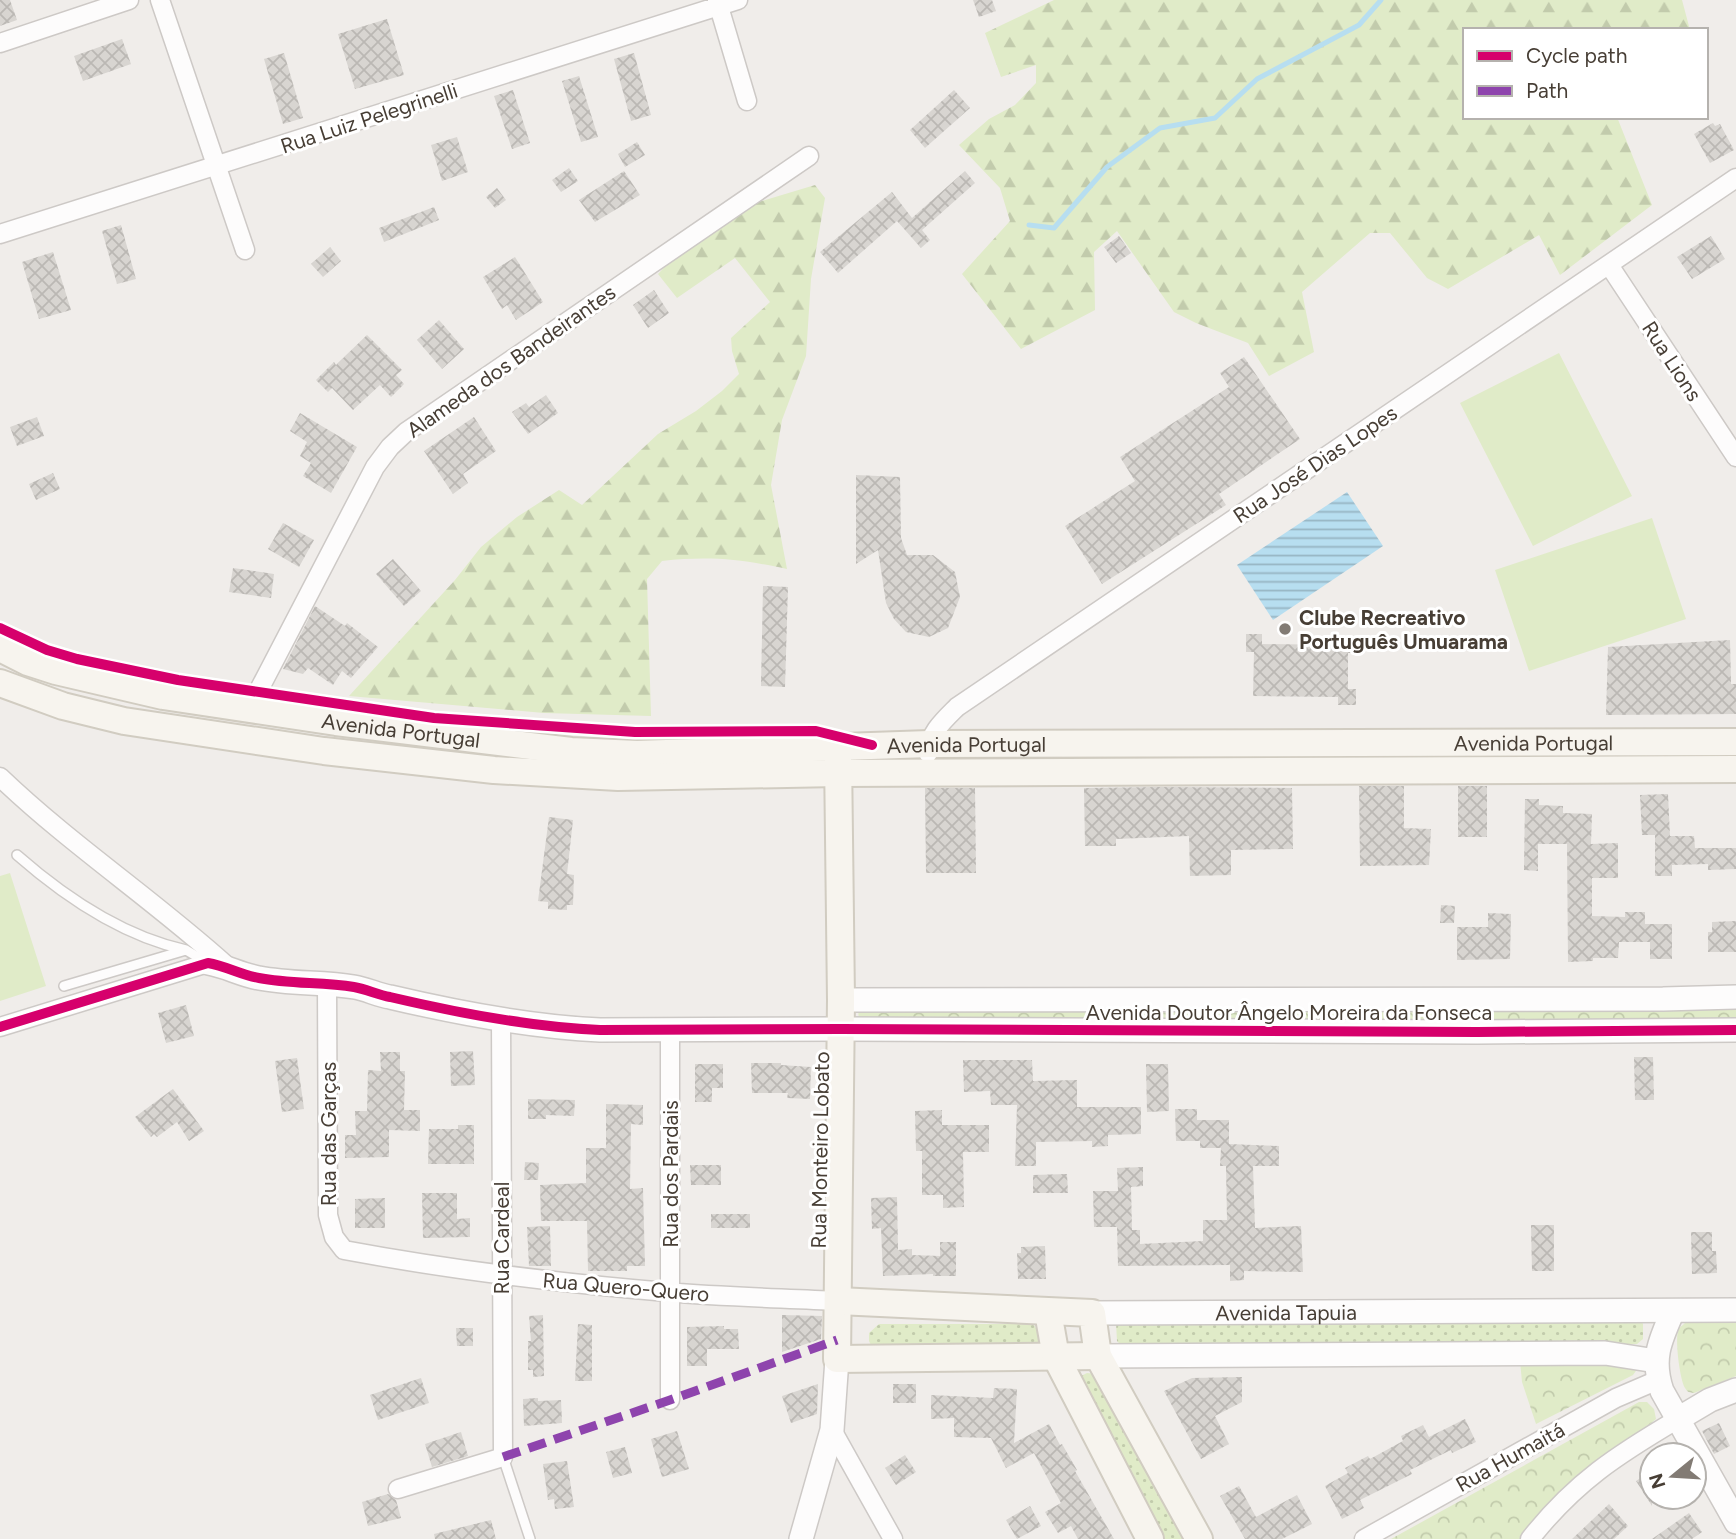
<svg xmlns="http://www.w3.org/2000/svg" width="1736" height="1539" viewBox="0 0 1736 1539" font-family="Figtree,sans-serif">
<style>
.grass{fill:url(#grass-dots)}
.forest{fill:url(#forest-firs)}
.park{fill:url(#park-crowns)}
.garden{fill:#e0ebc8}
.water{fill:url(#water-rules)}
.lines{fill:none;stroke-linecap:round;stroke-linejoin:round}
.stream{stroke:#b7def0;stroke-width:5}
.building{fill:url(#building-cross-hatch)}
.service-casing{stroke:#cdc9c6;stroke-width:12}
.minor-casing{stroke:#cdc9c6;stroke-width:21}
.tertiary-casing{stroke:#cdc9c6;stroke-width:26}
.secondary-casing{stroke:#d1ccc1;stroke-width:30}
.service{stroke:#fdfcfc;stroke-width:9}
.minor{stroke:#fdfcfc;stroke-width:18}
.tertiary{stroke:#fdfcfc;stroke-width:23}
.secondary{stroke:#f7f4ee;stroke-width:26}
.quiet{stroke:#8e44ad;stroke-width:9;stroke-dasharray:18 9;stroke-linecap:butt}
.cycleway-casing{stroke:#fff;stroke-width:15}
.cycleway{stroke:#d6006c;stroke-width:10}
.poi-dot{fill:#827b74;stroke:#fff;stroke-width:2.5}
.labels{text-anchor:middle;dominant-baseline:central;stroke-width:6;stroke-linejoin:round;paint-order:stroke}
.street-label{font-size:21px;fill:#473e35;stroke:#fff}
.poi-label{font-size:21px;font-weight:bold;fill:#473e35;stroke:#fff;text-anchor:start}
</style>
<defs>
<pattern id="grass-dots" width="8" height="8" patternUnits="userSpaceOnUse" patternTransform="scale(1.75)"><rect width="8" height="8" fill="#e0ebc8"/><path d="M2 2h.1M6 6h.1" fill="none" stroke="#c2cbac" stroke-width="1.8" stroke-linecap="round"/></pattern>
<pattern id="forest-firs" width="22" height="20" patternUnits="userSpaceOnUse" patternTransform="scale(1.75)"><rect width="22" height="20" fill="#e0ebc8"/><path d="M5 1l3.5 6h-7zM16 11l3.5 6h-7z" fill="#c2cbac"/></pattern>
<pattern id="park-crowns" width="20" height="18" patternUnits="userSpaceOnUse" patternTransform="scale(1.75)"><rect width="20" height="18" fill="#e0ebc8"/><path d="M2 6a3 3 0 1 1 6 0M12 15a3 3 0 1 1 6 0" fill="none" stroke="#c2cbac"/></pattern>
<pattern id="water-rules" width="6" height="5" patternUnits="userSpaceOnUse" patternTransform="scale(1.75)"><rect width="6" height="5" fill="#b7def0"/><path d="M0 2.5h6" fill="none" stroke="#97b5c3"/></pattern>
<pattern id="building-cross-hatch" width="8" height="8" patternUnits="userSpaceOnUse" patternTransform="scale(1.75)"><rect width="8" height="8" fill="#d8d5d1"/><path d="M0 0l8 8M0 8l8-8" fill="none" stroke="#bbb8b4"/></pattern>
</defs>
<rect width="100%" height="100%" fill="#f0edea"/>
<path class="grass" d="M1639,1317L1643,1324V1339L1637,1344H1120L1117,1341L1116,1323Z
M879,1324H1033C1040,1333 1041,1338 1035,1348L872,1347L869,1341V1333Z
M1087,1373L1095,1374L1189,1539H1159L1079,1377Z"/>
<path class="forest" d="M1054,0H1682L1690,30H1465V117H1617L1652,205L1560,275L1539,235L1448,289L1427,278L1390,233H1370L1302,292L1314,352L1269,376L1248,343L1196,323L1174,312L1117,231L1094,252L1095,310L1021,349L962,274L1010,221L1000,188L959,145L989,119L1015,105L1036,83V65L1001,77L985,33Z
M815,185L825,198L811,279L806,356L782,420L771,485L787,569C740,559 710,556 662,561L647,579L651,716L544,713L349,696L455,580L481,547L517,517L559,490L582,505L658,434L696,411L722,391L739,374L732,351L731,338L770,302L735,258L677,298L658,274L673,258L742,207Z"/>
<path class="park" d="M873,754H1156V763H873Z
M1736,1003V1018L1633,1021L1491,1020L1490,1009Z
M858,1007L1466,1009L1463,1023L859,1024Z
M1685,1323H1736V1376L1694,1393C1689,1392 1688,1393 1685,1388C1680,1380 1675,1341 1678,1332C1679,1327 1681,1327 1685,1323Z
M1630,1359L1638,1368L1633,1375L1536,1424L1522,1382L1520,1361Z
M1639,1402H1647L1654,1409L1656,1419L1538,1516L1520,1539H1391Z"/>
<path class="garden" d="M1559,353L1632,496L1533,546L1460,403Z
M1652,518L1686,619L1529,671L1495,570Z
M10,873L46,986L0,1001V876Z"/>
<path class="water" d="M1347,492L1383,546L1273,620L1237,565Z"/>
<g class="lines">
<path class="stream" d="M1029,225L1054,228L1107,167L1160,128L1215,118L1257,79L1359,25L1381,0"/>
</g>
<path class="building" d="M0,0H10L17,20L0,26Z
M973,0H992L996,11L979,17Z
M387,19L404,75L355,89L338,34Z
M122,39L131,64L83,81L74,56Z
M284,53L303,118L283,124L264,59Z
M634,53L651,115L631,121L614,59Z
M579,76L598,137L581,142L562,81Z
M513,90L530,143L512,149L494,96Z
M954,90L970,108L925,148L910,130Z
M1713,123L1715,126L1720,124L1734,150L1710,163L1694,134Z
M457,137L468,172L442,181L431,145Z
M637,142L645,155L625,167L618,154Z
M569,168L578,181L561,192L552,180Z
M624,171L640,195L595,222L579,200Z
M965,171L975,183L922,230L930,240L921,248L897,221L838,273L820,252L892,192L912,218Z
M497,188L506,200L495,208L486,197Z
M434,207L439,220L384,242L379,228Z
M121,225L136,279L117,284L102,231Z
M1119,236L1131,253L1116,263L1104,247Z
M1711,236L1725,259L1692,279L1677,257Z
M330,247L341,261L323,277L311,264Z
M53,252L71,310L39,319L22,262Z
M515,257L543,302L516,320L507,305L502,309L483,277Z
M654,290L669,313L648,328L633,305Z
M439,320L464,349L442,369L417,340Z
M367,335L402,370L396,375L404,384L391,397L380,385L353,410L332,388L328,392L316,380L334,362L336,365Z
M1244,357L1300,439L1219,494L1226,505L1102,584L1065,526L1135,481L1120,457L1229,387L1220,373Z
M546,395L558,413L528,434L512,412L526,403L529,407Z
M300,413L357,447L331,493L303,476L311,463L300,456L307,442L290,431Z
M37,417L44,436L17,446L10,427Z
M474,417L496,451L463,474L468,483L453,494L424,451Z
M53,473L60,489L36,500L29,484Z
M856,475L900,477L901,538L907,555H933L955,572L960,597L948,628L929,637L906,632L894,619L886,603L878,550L856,564Z
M283,523L314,540L299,567L268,549Z
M393,559L421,591L404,606L376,574Z
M233,568L274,574L271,598L229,592Z
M763,586L788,587L785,687L761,686Z
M315,606L345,626L347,623L378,647L351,678L342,671L333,685L308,668L303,674L283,669Z
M1246,634H1262V644L1340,645V636H1358V653H1348V689H1356V705H1338V697L1253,696L1254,652H1246Z
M1730,640L1731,684H1736V714L1606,715L1608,647Z
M1359,786H1404V828L1431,829L1429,865L1360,866Z
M1458,786H1487V837H1458Z
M1159,787L1292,788L1293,849L1231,850V875L1190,876L1189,836L1116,839V846H1085L1084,788Z
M925,788H975L976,873H926Z
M1668,794L1670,836H1694L1695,848H1736V869L1708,870V864L1672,865V876H1655V835H1642L1640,795Z
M1525,799H1539V805L1563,806V813L1592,814L1591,844L1618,843V878H1592V916L1625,917V912H1645V924H1672V959H1650V942H1619L1618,958H1593V961L1568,962L1567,844H1538V871L1524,870Z
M549,817L573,820L567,874L574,875L573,905H567V910L548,909V902L538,901Z
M1441,905L1455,906L1454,923H1440Z
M1488,913L1511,914L1510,959L1457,960V927H1488Z
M1736,921V952H1708V932H1712V922Z
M186,1005L194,1036L166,1043L158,1013Z
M473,1051L475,1085L451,1086L450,1052Z
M380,1052H400V1071H405L404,1110H420V1131L389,1130V1157L345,1158V1135H356L355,1111H367L368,1070L381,1071Z
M1634,1057H1653L1654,1100H1635Z
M297,1058L304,1109L282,1112L275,1061Z
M963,1060H1032L1033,1081L1077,1080V1107H1141V1134L1108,1135V1146L1092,1147V1141L1036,1142V1166H1015L1017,1105H991L990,1091L964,1092Z
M751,1063H781V1065L811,1067L810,1099L787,1098L788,1093H752Z
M695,1064H723V1088H712V1102H695Z
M1146,1064H1168L1169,1111L1147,1112Z
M173,1089L204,1131L189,1141L177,1122L157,1137L154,1134L151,1137L135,1117Z
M528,1099L575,1100L574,1116L546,1115V1119H528Z
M606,1104L643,1105V1125L631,1124L630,1189L643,1188L645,1266H627V1271H588L587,1221H541L540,1185L586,1183V1148H606Z
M1175,1109H1197V1120H1229V1144L1279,1146V1166H1253L1255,1228L1301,1226L1303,1272L1244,1271V1280L1230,1281V1265L1118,1266L1117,1227H1094L1093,1191H1118L1117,1168L1143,1167V1186L1131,1187L1132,1230H1140V1244L1203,1241V1220H1227L1226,1166H1220L1221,1148H1200V1141H1176Z
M942,1110V1125H989V1152H963L964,1207L943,1208V1195H922V1151H916L915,1111Z
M458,1125H474V1164H428L429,1129H458Z
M525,1162L539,1163L538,1180H524Z
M690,1165H721V1185H691Z
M1067,1174L1068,1193H1033V1175Z
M422,1193H457V1219L470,1218V1237L423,1238Z
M897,1197L898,1250L912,1249V1255L940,1256V1242H956V1276H933V1274L883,1276L881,1228L872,1229L871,1198Z
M385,1198V1228H355V1199Z
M711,1214H750V1228H711Z
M1531,1225H1554V1271H1532Z
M550,1226L551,1266H529L527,1227Z
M1691,1232H1712V1251H1716L1717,1273L1692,1274Z
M1045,1246L1046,1279H1018L1017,1253H1021V1247Z
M543,1315L544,1376L533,1377V1370H528V1341H531L529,1316Z
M782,1315L822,1316L821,1339L782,1352Z
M578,1324L592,1325V1381H575Z
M724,1326V1329H738L739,1349H707V1366H687V1327Z
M456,1328H473V1346H457Z
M1242,1377V1402L1215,1416L1229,1444L1201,1459L1164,1391L1192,1378Z
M421,1378L429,1403L378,1420L370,1395Z
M818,1384L817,1414L791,1423L782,1396Z
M893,1384H916V1403H893Z
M994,1388L1017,1389L1014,1443L1049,1424L1060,1445L1062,1444L1077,1470L1075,1471L1114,1539H1078L1071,1526L1058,1533L1045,1512L1061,1503L1034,1453L1006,1468L991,1438L954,1437V1418L931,1419V1395L993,1398Z
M538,1398V1401L561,1400L562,1423L524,1426L523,1399Z
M1465,1419L1476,1442L1452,1453L1451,1450L1410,1470L1412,1474L1360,1500L1364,1508L1342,1519L1325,1486L1348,1473L1345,1468L1368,1456L1370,1459L1403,1441L1401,1436L1423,1425L1429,1437Z
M1719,1423L1730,1446L1714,1454L1702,1431Z
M677,1431L689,1469L662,1477L651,1439Z
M461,1432L468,1456L432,1467L425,1444Z
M625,1447L632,1473L613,1478L606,1452Z
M905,1455L916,1472L896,1485L885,1468Z
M567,1461L574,1507L555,1509L554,1499L548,1500L543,1464Z
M1652,1470V1506L1636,1481Z
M1239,1486L1256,1517L1297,1495L1312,1524L1282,1539H1245L1220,1496Z
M388,1494L396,1500L401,1518L368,1526L362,1502Z
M1609,1504L1628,1526L1614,1539H1572Z
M1030,1506L1041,1526L1017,1539L1006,1520Z
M1689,1513L1702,1532L1692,1539H1652Z
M491,1520L496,1539H435L434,1534Z"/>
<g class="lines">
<defs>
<path id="service" d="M17,855C66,898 122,936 186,950
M64,986L186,950L206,962
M503,1457L530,1539"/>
<path id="minor" d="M160,0L245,250
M717,0L747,101
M0,43L129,0
M0,234L738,0
M1609,265L1736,457
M249,709L375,467L390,447L406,432L809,156
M928,753C929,733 944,720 957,707L1736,178
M0,777C71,845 154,900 227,966
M327,984L328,1215L334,1237L344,1250C451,1270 559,1283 667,1292C724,1297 781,1298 838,1301
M0,1027L208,963
M670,1400V1031
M832,1430L893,1539
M398,1489L503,1457L501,1018
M1364,1539L1616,1398L1658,1380
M1530,1539C1575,1482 1617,1455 1678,1419"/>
<g id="tertiary">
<path d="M208,963C226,966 241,975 259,978C290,984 322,982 354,987C366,989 378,995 390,997C458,1013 530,1027 600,1030L841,1029L1477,1032L1736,1030"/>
<path d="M841,1000L1663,999L1736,997"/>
<path d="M1673,1311C1660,1340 1651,1359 1662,1391L1736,1522"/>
<path id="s1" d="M1092,1313L1736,1310"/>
<path d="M1098,1356L1605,1353L1656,1361"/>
<path d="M1678,1419L1710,1400L1736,1390"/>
<path d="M801,1539L832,1430L837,1359"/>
</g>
<g id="secondary">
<path id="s2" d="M0,648L28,662L56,671L163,696L336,722L571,751L637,754L929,744L1736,742"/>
<path d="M0,683L63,706L124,721L324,751L494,770L618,777L838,773L1736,769"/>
<path d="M838,756L841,1000L837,1359L1098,1356"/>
<path d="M838,1301L1092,1313L1098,1356L1199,1539"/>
<path d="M1048,1312L1056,1357L1150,1539"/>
</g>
</defs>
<use href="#service" class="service-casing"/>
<use href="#minor" class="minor-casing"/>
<use href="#tertiary" class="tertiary-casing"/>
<use href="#secondary" class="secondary-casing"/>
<use href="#service" class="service"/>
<use href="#minor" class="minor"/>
<use href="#tertiary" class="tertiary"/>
<use href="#secondary" class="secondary"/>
<path class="quiet" d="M503,1457L670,1400L837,1340"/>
<defs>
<path id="cycleway" d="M0,628L47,650L77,659L178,680L434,718L635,732L816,731L872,745
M0,1027L208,963C226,966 241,975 259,978C290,984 322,982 354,987C366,989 378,995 390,997C458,1013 530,1027 600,1030L841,1029L1477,1032L1736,1030"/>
</defs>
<use href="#cycleway" class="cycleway-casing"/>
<use href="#cycleway" class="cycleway"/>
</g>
<circle class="poi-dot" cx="1285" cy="629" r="7"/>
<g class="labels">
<g class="street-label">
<text transform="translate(369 118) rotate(-18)">Rua Luiz Pelegrinelli</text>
<text transform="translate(511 361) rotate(-35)">Alameda dos Bandeirantes</text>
<text transform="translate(1672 361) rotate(57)">Rua Lions</text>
<text transform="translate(1315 464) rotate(-34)">Rua José Dias Lopes</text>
<text stroke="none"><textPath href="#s2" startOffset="411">Avenida Portugal</textPath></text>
<text stroke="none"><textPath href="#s2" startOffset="1545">Avenida Portugal</textPath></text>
<text stroke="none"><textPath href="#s2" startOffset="978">Avenida Portugal</textPath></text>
<text x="1289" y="1012">Avenida Doutor Ângelo Moreira da Fonseca</text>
<text transform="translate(328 1134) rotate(-90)">Rua das Garças</text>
<text transform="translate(820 1150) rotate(-89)">Rua Monteiro Lobato</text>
<text transform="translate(670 1174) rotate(-90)">Rua dos Pardais</text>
<text transform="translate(501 1238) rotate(-90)">Rua Cardeal</text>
<text transform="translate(626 1287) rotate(5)">Rua Quero-Quero</text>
<text stroke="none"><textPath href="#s1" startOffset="194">Avenida Tapuia</textPath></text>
<text transform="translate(1510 1457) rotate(-29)">Rua Humaitá</text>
</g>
<g class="poi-label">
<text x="1299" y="617">Clube Recreativo<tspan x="1299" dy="24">Português Umuarama</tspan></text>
</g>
</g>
<rect x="1463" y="28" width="245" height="91" fill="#ffffff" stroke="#b5b2ae" stroke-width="2"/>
<rect x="1477" y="51" width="35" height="10" fill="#d6006c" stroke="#b5b2ae" stroke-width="2"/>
<text x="1526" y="63" font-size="21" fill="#473e35">Cycle path</text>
<rect x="1477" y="86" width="35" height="10" fill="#8e44ad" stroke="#b5b2ae" stroke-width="2"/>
<text x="1526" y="98" font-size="21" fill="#473e35">Path</text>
<g transform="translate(1673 1476) rotate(252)"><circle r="33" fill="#ffffff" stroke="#b5b2ae" stroke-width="2"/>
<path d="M0-5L12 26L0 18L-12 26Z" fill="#827b74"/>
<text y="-10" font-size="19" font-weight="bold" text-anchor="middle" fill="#473e35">N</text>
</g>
</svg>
